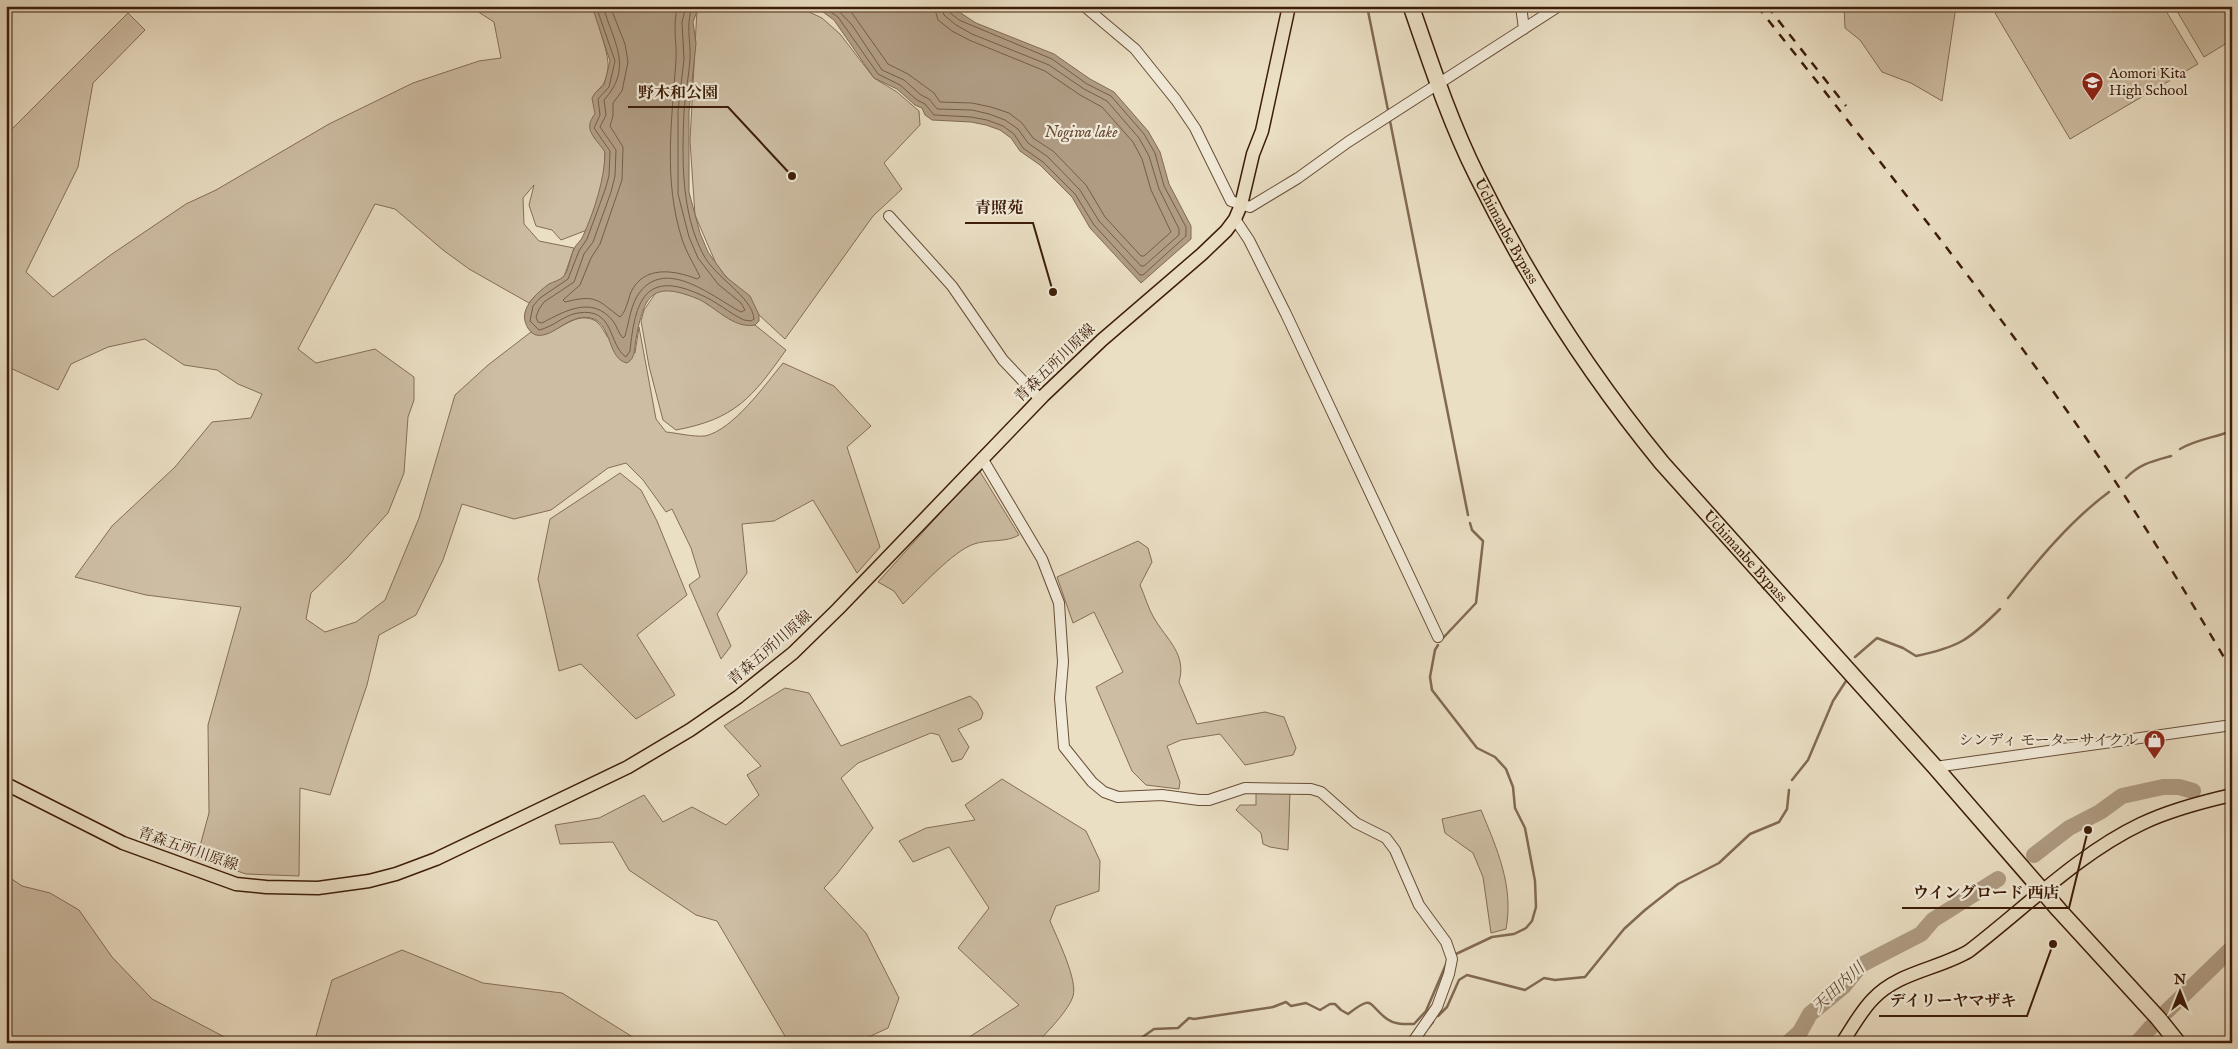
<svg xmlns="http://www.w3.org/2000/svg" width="2238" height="1049" viewBox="0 0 2238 1049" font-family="'IM FELL English','Noto Serif JP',serif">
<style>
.green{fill:#cdbda3;stroke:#856d56}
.water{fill:#af9c83;stroke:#816952}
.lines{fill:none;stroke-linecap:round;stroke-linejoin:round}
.shore{stroke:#765c46;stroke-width:1}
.stream{stroke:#816952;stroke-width:2.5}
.river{stroke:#af9c83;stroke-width:16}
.minor-casing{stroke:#684d37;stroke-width:12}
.major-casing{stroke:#3d1d08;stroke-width:15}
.highway-casing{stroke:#3d1d08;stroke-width:18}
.minor{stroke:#f1ead8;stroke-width:10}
.major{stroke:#eadec3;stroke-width:12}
.highway{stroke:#eadec3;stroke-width:15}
.rail{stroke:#3d1d08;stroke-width:2.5;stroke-dasharray:9 9;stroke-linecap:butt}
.labels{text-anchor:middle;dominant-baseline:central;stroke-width:4.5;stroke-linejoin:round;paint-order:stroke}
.poi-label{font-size:15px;fill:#3d1d08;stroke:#f1ead8;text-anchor:start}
.street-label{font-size:15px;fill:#3d1d08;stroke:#f1ead8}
.water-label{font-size:16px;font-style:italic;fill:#654933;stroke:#f1ead8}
.leader{fill:none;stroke:#3d1d08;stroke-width:2}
.callout-dot{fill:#3d1d08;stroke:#f1ead8;stroke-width:2}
.callout-label{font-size:16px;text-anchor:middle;font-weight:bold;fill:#3d1d08;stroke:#f1ead8;stroke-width:4.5;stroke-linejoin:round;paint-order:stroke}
</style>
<rect width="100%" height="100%" fill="#eadec3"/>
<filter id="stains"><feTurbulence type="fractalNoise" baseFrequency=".004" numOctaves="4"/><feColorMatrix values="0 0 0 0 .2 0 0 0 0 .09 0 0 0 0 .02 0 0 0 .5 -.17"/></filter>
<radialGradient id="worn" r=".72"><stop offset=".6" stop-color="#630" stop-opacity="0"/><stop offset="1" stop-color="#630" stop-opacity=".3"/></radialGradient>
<path class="green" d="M469,6H595C597,15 598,25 601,33C607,54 615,75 597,91L603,148L605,152L604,183L587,230L561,240L552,230L536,226L529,205L534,185L523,198L524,224L539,241L574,248L564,277L537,294L529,303L469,269L443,250L395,209L375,204L298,349L316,363L375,349L414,377V400L408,417L404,473L388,513L348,557L311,593L306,619L325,632L356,622L385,600L419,518L455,395L488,365L531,332C549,342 567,316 586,318C601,319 602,331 610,340C615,346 628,349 635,353L639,327L656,419L666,432C677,433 693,437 705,436C733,430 765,385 783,363L834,386L871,426L847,447L880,547L857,573L813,500L774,521L742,524L747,573L717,614L731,646L721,659L689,585L700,577L691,548L672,509L666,512L643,480L626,463L608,468L551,510L514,519L462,504L443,560L416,615L379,635L367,685L330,795L300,788L299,876L246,874L197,857L209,813L208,725L241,607L146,595L75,577L112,526L175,467L212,422L251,418L262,394L238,384L217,370L184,365L145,339L108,347L71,364L58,390L6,366V135L128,13L145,30L93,83L78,167L26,272L53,297L112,254L186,204L216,190L329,124L413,83L479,61L501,58L494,22Z
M701,6H796L822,18L840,34L874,78L897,92L919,111L920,125L884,163L902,189L873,216L785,339L759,315L717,266L695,215L690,141L697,9Z
M1844,6H1956L1942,101L1911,83L1882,72L1860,40L1845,28Z
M2005,6H2163L2198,64L2070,139L1995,13Z
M2174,6H2232V40L2204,57Z
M673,280L709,305L755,325L786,350C752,398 735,419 676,430L663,420L649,366L641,321L644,310L657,291Z
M979,470L1019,535C1006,543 988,539 974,544C953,551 920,588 903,604L894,591L878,582Z
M620,473L641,490L657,521L687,595L637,635L675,695L636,719L581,664L559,671L538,579L550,519Z
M1138,541L1148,548L1152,562L1140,585C1145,596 1148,608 1154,618C1167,640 1187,654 1179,682L1197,724L1265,712L1284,717L1296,748L1293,755L1245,765L1220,734L1181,740L1167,746L1180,782L1179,789L1146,785L1132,771L1096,687L1123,672L1094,612L1073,623L1057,577Z
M785,688L809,693L841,746L970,696L977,702L983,713L981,719L958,729L969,747L962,759L952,762L939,735L931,733L858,763L841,778L873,828L836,875L824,888L866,933L899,998L888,1028L860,1041L861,1043H789L717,921L696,915L629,870L613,842L560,844L555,825L599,818L644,795L663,822L692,807L726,825L759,795L747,775L761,766L724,726Z
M1002,779L1086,831L1100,861L1099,891L1056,906L1050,921C1057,938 1078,980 1073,996C1069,1010 1047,1032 1037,1043H960L1019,1005L958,948L989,908L949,847L913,862L899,841L926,828L975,820L965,805Z
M1256,791L1290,792L1288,850L1270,847L1263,844L1261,833L1236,810L1240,805H1256Z
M1481,810C1497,849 1514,886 1506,929L1491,933L1483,877L1473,853L1445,833L1442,819Z
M6,875L22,886L50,893L79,910L112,957L152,999L236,1043H6Z
M402,950L483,983L562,993L636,1039L639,1043H314L332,980Z"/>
<path class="water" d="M592,6H699L693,22L696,43L689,112V192L700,233L708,252L726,277L750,296L759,315V321L755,325C733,329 716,307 698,299C652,280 644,295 636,339C634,348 636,358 627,363C608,359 612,327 594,319C571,310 554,339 536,335C532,334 527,328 526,324C519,308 538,292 549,284C553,282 560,280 563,277C569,271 570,257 574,249C576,244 581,241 583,236C594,212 605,178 605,152C596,138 582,130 595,114L592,98L595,93L604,85L610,61Z
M803,6H950L976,23L1054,54L1090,79L1114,92L1148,131L1160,152L1169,184L1191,226V239L1141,283L1090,228L1072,197L1040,165L1020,151L1011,138L1000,130L986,125L971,122L932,120L925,115L922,108L915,105L897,89L874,78L834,20L823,12Z"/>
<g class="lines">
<path class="shore" d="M596,6L615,61L609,87L598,99L600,115L594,128L610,151L609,176L605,190L587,239L579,251L568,279L540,298L533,306L530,321L539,330C553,327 564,315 578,313C615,307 608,345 626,357L630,351C635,301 645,269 701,295C716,301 729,313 744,320L751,321L754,319C752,296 715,278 703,254C681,212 682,159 684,112C685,94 689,76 690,59C691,41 685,22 693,6
M603,6C613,42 634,67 604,100L606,115L600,127L616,150L615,176L611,192L593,242L584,254L574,282L544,302L539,309L536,317L538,322L542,323C565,311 592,295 613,321C617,326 618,333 623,338L625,336C629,322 631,303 640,292C667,257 714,298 741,312L745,310L741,303L718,284L698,258L689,237L678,194V111L684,59L682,22L686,6
M610,6L625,44L628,62L622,91L613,103V116L610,126L623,147L622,180L600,244L591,258L580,285L563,300L565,302C597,294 597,300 620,317C626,312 628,300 631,292C644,265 674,270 697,279L700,277C694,264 686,252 682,239C663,180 672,119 676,60C677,42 672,24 678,6
M822,6L838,17L878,74L900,85L917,100L925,104L934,115L971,117L987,120L1003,126L1014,134L1023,148L1043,162L1075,194L1094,225L1140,275H1143L1186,236V227L1164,186L1155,153L1144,134L1111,96L1087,84L1052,59L959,20L949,12L948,6
M834,6L852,25L882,70L904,80L921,95L929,99L937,109L972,110L989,114L1005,120L1018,129L1028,143L1048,157L1080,190L1099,221L1141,266H1144L1179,235V229L1159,189L1149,156L1139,138L1107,101L1084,89L1049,65L972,34L956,25L944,15L941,6
M847,6L888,64L908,74L934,93L940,102L972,103L991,107L1009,113L1022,123L1033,138L1053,151L1086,185L1105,217L1141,256H1144L1171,232L1151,190L1142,159L1133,142L1102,107L1080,95L1045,71L969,40L952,31L938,20L934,6"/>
<path class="stream" d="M1367,6L1388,110
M1390,121L1468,515
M2180,449C2197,439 2213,438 2232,431
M2126,478C2139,464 2153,461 2171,456
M2008,598C2037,561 2071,520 2109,492
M1443,638L1476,603L1483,541L1472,530L1470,523
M1438,645L1435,650L1430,677L1432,690L1477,748L1495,757L1506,769L1513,787L1515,808L1525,828L1535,881L1536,907L1532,921L1526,928L1514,934L1492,937L1456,954
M1855,657L1877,638L1903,648L1916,656C1959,647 1969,640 2000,609
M1792,780L1808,760L1833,701L1846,681
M1438,1016L1447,1007L1459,980L1467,975L1525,990L1544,978L1555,980L1585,977L1624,929L1645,910L1678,884L1719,863L1750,834L1779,822L1787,809L1789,790
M1429,1027L1433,1022
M1134,1043L1154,1029L1178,1028L1189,1018L1194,1019L1273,1007L1286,1002L1291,1006L1306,1003L1320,1010L1330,1004H1335L1341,1010L1348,1014C1374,994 1367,1004 1387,1019C1395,1025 1405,1024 1414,1024L1426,1011L1447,962"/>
<path class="river" d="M2034,855L2069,828L2100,812L2122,796L2163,787H2179L2193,791
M2167,1011L2232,948
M1788,1043L1800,1032L1810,1014L1844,986L1861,965L1921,934L1933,920L1998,879
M2137,1043L2151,1027"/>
<defs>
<path id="minor" d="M1084,6L1135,49L1176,100L1195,128L1231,201L1250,207L1298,178L1348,142L1559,6
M1521,6L1524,29
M889,216L952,286L1003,360L1040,399
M1235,219L1249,240L1286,314L1438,637
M982,458L1042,559L1059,603L1063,662L1060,698L1064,747L1092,782L1104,792L1118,797L1162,795L1199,800H1209L1245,788L1311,789L1321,792L1356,823L1386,838L1395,850L1419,905L1446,942L1452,959L1449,974L1437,1007L1412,1043
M1935,767L2232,725"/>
<path id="major" d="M6,784L123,843L236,884L266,887L318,888L369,881L396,874L436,859L628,767L690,730L738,697L793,653L838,609L1043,396L1102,340L1202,254L1226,231L1235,219L1241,205L1253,154L1262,131L1289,6
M1842,1043C1852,1028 1861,1011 1873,999C1898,972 1939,969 1969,951C2024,909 2078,854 2141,824C2170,810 2201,802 2232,795"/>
<g id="highway">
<path id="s1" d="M1411,6C1431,64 1450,122 1477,176C1528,279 1589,374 1662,463L1935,767L2059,910L2158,1018L2178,1043"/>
</g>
</defs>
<use href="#minor" class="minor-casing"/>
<use href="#major" class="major-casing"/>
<use href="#highway" class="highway-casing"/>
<use href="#minor" class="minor"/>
<use href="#major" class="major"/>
<use href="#highway" class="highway"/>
<path class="rail" d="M1757,6C1860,136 1964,266 2060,401C2121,486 2179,580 2232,671
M1767,6L1846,106"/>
</g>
<defs>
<symbol id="school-pin" viewBox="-11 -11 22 30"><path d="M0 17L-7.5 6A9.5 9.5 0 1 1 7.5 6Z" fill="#8f2418" stroke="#f1ead8"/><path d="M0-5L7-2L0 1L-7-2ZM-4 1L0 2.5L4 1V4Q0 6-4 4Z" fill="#fff"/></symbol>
<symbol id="shop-pin" viewBox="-11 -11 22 30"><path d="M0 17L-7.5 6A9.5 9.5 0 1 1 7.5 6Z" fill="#8f2418" stroke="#f1ead8"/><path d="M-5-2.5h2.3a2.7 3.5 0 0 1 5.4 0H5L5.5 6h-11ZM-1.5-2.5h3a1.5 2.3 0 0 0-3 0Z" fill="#fff"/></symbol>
</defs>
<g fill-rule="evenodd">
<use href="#school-pin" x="2080" y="70" width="25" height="34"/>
<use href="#shop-pin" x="2142" y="728" width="25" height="34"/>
</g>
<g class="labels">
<g class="poi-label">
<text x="2109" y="73">Aomori Kita<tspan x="2109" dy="17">High School</tspan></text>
<text x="2138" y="740" text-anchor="end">シンディ モーターサイクル</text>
</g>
<g class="street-label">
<text stroke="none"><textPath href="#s1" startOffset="245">Uchimanbe Bypass</textPath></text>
<text transform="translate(1055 363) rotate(-44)">青森五所川原線</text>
<text stroke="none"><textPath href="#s1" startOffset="650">Uchimanbe Bypass</textPath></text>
<text transform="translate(770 648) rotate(-41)">青森五所川原線</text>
<text transform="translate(188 849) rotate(19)">青森五所川原線</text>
</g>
<g class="water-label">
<text x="1081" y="133">Nogiwa lake</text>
<text transform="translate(1839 988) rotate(-43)">天田内川</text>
</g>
</g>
<path class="leader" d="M792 176L728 107H628M1053 292L1033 223H965M2088 830L2069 908H1902M2053 944L2027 1016H1879"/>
<g class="callout-dot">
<circle cx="792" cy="176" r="5"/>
<circle cx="1053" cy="292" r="5"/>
<circle cx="2088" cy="830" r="5"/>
<circle cx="2053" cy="944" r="5"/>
</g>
<g class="callout-label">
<text x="678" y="98">野木和公園</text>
<text x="999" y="213">青照苑</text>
<text x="1986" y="898">ウイングロード 西店</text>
<text x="1953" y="1006">デイリーヤマザキ</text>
</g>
<rect width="2238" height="1049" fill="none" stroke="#eadec3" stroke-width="25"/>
<rect x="8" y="8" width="2223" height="1034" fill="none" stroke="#3d1d08" stroke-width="2.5"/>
<rect x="12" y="12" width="2213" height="1024" fill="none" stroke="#3d1d08"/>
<g transform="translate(2180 992)" stroke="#f1ead8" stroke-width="4" paint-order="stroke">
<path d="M0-4L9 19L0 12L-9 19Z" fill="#3d1d08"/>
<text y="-8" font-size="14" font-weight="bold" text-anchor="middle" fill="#3d1d08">N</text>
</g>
<rect width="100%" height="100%" filter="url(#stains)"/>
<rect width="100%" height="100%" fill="url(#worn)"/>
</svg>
